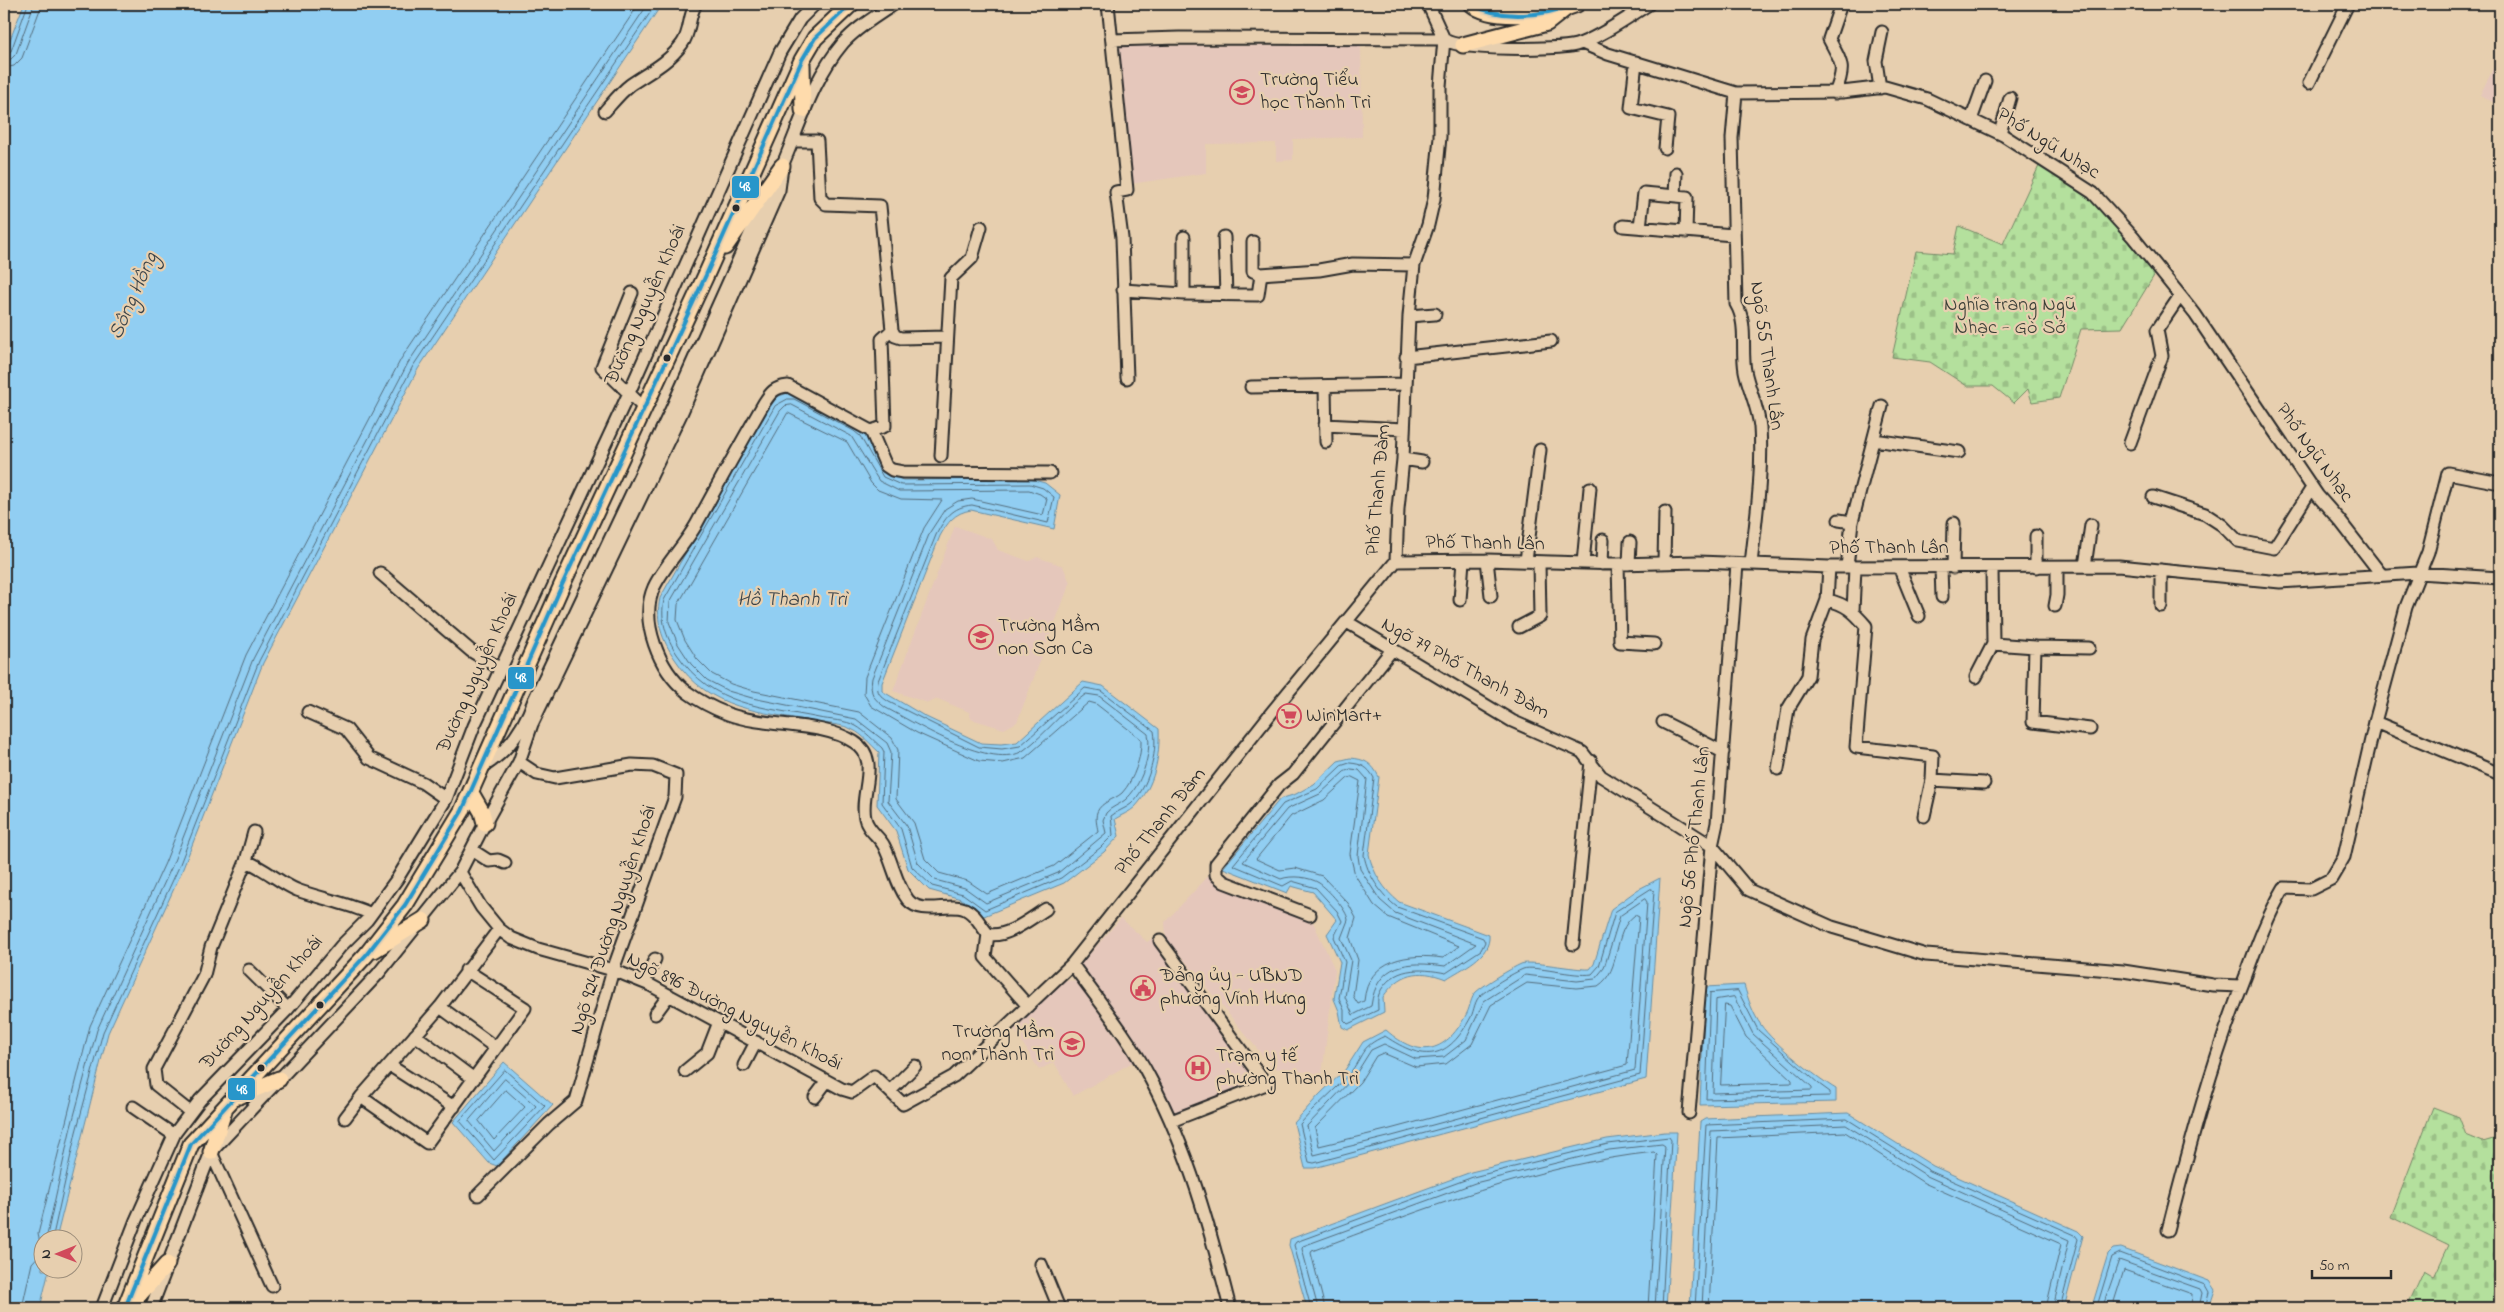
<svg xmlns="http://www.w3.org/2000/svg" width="2504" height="1312" viewBox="0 0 2504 1312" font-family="'Indie Flower',sans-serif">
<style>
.built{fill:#e5c7bb}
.cemetery{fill:url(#cemetery-stones);stroke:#708664}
.water{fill:#91cef2;stroke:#688da2}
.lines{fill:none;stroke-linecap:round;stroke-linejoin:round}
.shore{stroke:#546c7b;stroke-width:1}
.minor-casing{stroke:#2b2b2b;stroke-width:15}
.major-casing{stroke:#2b2b2b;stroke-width:19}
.minor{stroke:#e7cfaf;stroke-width:11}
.major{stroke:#fedbac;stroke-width:15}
.bus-1-casing{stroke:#e7cfaf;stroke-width:8}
.bus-1{stroke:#2896ca;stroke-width:4}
.bus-dot{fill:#2b2b2b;stroke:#e7cfaf;stroke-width:2}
.labels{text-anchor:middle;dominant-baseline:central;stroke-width:4.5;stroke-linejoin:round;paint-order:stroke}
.poi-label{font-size:20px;fill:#2b2b2b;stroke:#e7cfaf;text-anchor:start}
.street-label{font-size:20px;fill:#2b2b2b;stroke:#e7cfaf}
.park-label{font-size:20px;fill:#393d36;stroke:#e7cfaf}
.water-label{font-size:21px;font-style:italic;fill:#3a4349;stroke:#e7cfaf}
.line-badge{stroke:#e7cfaf;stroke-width:2}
.badge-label{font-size:14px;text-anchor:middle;font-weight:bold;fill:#fff}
</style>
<defs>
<pattern id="cemetery-stones" width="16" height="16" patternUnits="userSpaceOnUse" patternTransform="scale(1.25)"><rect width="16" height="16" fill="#b4e09d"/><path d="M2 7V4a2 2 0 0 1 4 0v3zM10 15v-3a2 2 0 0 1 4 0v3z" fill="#9bc087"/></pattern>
</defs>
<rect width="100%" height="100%" fill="#e7cfaf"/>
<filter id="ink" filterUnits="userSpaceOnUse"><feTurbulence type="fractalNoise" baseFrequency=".02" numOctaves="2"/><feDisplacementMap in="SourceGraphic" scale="10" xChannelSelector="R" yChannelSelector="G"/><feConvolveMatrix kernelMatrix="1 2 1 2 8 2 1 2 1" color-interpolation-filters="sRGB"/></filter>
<g filter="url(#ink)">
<path class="built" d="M1118,46H1361L1362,137L1293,139V160L1276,161V143L1206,144V173L1130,184Z
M2500,54V106L2480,95Z
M955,526L992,539L998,550L1029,561L1037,557L1063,566L1070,583L1017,722L1004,729L971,719L969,712L938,699L928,703L893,691Z
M1215,869L1308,911L1335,970L1322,1074L1273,1068L1166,938L1165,922Z
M1121,918L1147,942L1153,938L1258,1084L1175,1115L1141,1052L1081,964Z
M1065,980L1077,981L1133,1062L1073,1096L1054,1062L1039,1070L1012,1026Z"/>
<path class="cemetery" d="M2039,166L2087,194L2155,274L2122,328L2081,329L2059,398L2032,402L2028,389L2014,403L1993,386H1967L1930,362L1892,357L1916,251L1953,254L1959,226L2003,244Z
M2433,1107L2459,1117L2466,1135L2483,1142L2500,1137V1308H2407L2424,1271L2434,1277L2449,1245L2391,1217Z"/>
<path class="water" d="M24,4H662L418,369L263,663L182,871L108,1033L56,1239L42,1240V1270H49L40,1308H4V55Z
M788,393L795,394L864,433L887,474L903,480L1030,479L1045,483L1060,495L1054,529L971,510C954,513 948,522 940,536L882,683V691L926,717L981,743L1001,744L1017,742L1083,682L1103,686L1159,729C1160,756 1155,786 1135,807C1130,812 1121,815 1115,819L1119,836L1104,852L1064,883L984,916L961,899L929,890L908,869L896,831L877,805L879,752C871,745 862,734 853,730C843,724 827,724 816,722C760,711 709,711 675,659C662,640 655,621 660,598L771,403L779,396Z
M1350,758C1365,759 1372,763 1379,777L1369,854C1372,872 1385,891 1399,902L1489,935C1491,957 1462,968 1446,979C1418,968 1400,973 1383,997L1384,1012L1348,1030L1342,1027L1339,1011L1334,999L1340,962L1327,934L1337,920L1313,892L1291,886L1287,893L1223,868L1280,799L1296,794L1314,784L1338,761Z
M1660,878L1646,1079L1314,1168H1305L1294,1123L1319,1095L1345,1070L1363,1042L1386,1030C1421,1061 1447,1052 1467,1013C1470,1007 1471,997 1476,992C1485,984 1510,969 1521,964C1530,960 1575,970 1590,969L1594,964L1611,909L1637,890Z
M1744,985C1748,999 1753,1014 1761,1025C1773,1043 1817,1078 1836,1089V1102L1700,1105L1705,987Z
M504,1062L553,1105L497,1166L489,1163L453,1122Z
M1848,1113L1933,1166L2078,1231L2083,1236L2064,1308H1690L1700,1122L1705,1119Z
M1665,1132H1677L1666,1308H1307L1289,1245L1290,1239L1471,1172L1607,1139Z
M2121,1248L2209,1281L2215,1290L2209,1308H2094L2093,1303L2108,1254L2113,1249Z"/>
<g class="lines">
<path class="shore" d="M4,54L11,51L28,4
M4,61L11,59L16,54L34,4
M4,68L14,66L22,58L42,4
M788,399H794L854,431L860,436L883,477L901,485L1030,484L1043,488L1054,497L1048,523L972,505C952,507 945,518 936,535L878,681C876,693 880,696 889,702L979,747L1002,749L1020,746L1085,688L1101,691L1154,731C1158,753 1148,788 1131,804C1125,809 1117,811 1111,816L1113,835L1100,848L1061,878L985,910L963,894L932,886L912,867L901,829L882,803L884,752L882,748C874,741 865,731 856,726C846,720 829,720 819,718C761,706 713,707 677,654C666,637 660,619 664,600L775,406Z
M792,405L851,436L879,481L899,491L1029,490L1040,494L1047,499L1043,515L972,499L958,501L945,509L930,532L872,678C869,694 874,699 886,708C915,723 994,772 1024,750C1046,734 1063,710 1086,694L1099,696L1148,734C1152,753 1141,787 1125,800C1119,805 1111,807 1106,813L1103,820L1106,833L1058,873L986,903L965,888L935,880L918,863L907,826L888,801L891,752L887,743L856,719L752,698L728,691L707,680L691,664L678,644L669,622L670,602L780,411L785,406Z
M788,413L847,442L871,483L878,490L901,499L942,500L924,528L865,677L864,694L871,706L917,733L979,761L1003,763L1025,758L1089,702L1096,704L1141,739C1142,756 1134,780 1122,793C1114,800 1102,801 1097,812C1095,819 1097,825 1098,831L1054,866L987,894L968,881L939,873L925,859L914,823L896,799L898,750L892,738L859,712L754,691L731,684L712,674L697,659L685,640L677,620L678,605Z
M1350,763C1362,764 1368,767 1374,778L1364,855C1367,874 1381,895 1397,907L1483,938L1485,942L1481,950L1446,973C1420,968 1392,966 1379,994C1377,998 1378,1005 1378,1010L1348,1024L1344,1020V1010L1339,998L1345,962L1334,937L1342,921L1337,911L1316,888L1292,881L1283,886L1233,865L1283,804L1317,789L1341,766Z
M1351,769L1359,770L1367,779L1358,856L1360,869L1380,900L1395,913L1476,944L1445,966C1408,961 1377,962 1371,1006L1353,1015L1345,997L1351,960L1341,938L1348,920C1347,910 1328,889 1319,883C1310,877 1291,875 1281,879L1243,862L1287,809L1320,794L1344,772Z
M1352,777L1360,781L1350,854L1355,875L1374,905L1388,917L1459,946L1443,958C1409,953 1368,958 1364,1001L1358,1004L1353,996L1358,960L1350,938L1356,918L1348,903L1322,876L1295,868L1280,870L1256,859L1291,816L1324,800L1347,779Z
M1651,889L1654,891L1640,1075L1314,1163L1309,1162L1300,1124C1315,1106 1334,1092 1349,1074C1364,1056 1359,1047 1385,1036C1425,1063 1448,1060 1471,1017C1474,1010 1475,1000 1480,996C1488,988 1513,973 1523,969C1534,965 1574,977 1592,974L1599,966L1615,912Z
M1645,899L1647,902L1635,1070L1392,1136L1314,1155L1307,1126L1354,1077L1371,1050L1384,1044L1416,1059L1444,1057L1466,1040L1484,1001L1525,975L1577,981L1595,979L1604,968L1620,916Z
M1635,915L1639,917L1627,1065L1390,1129L1319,1146L1315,1128L1360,1082L1376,1056L1383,1053L1416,1067L1446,1064L1472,1044L1491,1005L1527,983L1576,988L1598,986C1623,970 1611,932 1635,915Z
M1738,991L1758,1030L1819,1084L1830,1092V1096L1706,1099L1710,993Z
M1734,997L1753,1034L1812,1087V1090L1713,1093L1716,1000Z
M1725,1005L1730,1006L1746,1037L1792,1080V1083L1721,1085Z
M505,1070L545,1106L494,1160L460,1121Z
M505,1079L536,1106L494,1151L469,1121Z
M506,1090L525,1107L494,1140L479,1121Z
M46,1240L70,1131L97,1030L172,866L253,659L408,363L648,4
M52,1240L76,1132L103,1032L178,869L259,661L413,366L656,4
M22,1308L32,1263L42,1252L38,1234L90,1026L165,863L246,655L401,359L639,4
M1311,1308L1294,1245L1296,1242L1473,1177L1608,1144L1669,1137L1671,1140L1662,1308
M1318,1308L1302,1249L1303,1246L1475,1183L1609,1150L1662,1144L1665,1146L1655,1308
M1325,1308L1311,1253L1312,1251C1423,1209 1536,1165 1654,1152L1657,1155L1648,1308
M1695,1308L1706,1125L1847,1119L1930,1171L2075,1235L2078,1239L2060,1308
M1702,1308L1711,1131L1846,1125L1927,1176L2069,1240L2053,1308
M1709,1308L1718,1138L1845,1132L1924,1183L2061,1244L2046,1308
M2098,1308V1303L2112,1257L2120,1253L2205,1285L2209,1292L2205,1308
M2105,1308L2104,1303L2119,1260L2200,1289L2202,1293L2199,1308
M2112,1308L2124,1270L2192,1294L2191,1308"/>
<defs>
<path id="minor" d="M1108,4L1127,190L1116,192L1122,238L1127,378
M1444,39C1455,51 1558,50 1576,45C1597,39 1630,16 1649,4
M1112,40L1179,38L1444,39
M1582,43L1608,54L1736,93L1842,92L1885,87L1927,99L2003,135L2093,193L2133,237L2195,314L2318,496L2340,521L2381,574
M1636,62L1631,108L1668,117L1665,148
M2309,83L2348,4
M1880,88L1876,61L1882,32
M1736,93L1732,138L1736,304C1748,324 1741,349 1745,371C1749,390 1758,407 1760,427C1763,472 1756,519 1751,564
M1835,93C1846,66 1842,64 1829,39L1841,4
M605,111C613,102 621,92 630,85C649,72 668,63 682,44C691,32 688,16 696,4
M1971,120L1985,81
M2000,133L2010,98
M793,141H817L820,198L826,204L880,206L892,330L895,336L901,338L946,337
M779,173C799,129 811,81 843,43C857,27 877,16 894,4
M1675,196L1676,173
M1623,226L1733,235
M1640,227L1644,193L1687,197L1686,232
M1184,237V294
M1224,237L1226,295
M1253,242V271L1261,274L1319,270L1353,264L1414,265
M1123,290L1184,294L1258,295L1261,274
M632,293L602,367L644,408
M1409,316L1435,314
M1406,357L1551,341
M1325,386L1326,442
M1251,387L1406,384
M1325,425L1404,429
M871,431L885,426L882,339L892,330
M1874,440L1959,452
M2130,443L2162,356L2157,330L2180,296
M941,456L951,278L972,258L981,227
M1403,459L1422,462
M2153,497L2205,514L2222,525L2238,541L2274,548L2312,488
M1839,520L1852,522L1847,567
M1852,522L1882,406
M1487,560L1491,596
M1396,561L1487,560L1618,564L1698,562L1829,567L2119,566L2280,582L2418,573L2500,578
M1526,561L1540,450
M1583,563L1590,488
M1664,563L1665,512
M1602,564L1603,540
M1618,564L1620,642L1654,644
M1629,564L1630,542
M2085,566L2091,525
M1899,567L1919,616
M2036,567V536
M1941,568L1942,597
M1953,568L1954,523
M2161,570V606
M380,573L471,651L501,669
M1460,600L1463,561
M1827,600C1846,604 1854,612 1866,626L1856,747L1933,756L1932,780L1984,783
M2055,606L2057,595V567
M1853,611L1855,567
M1347,622L1512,721L1582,752L1601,776L1712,846L1749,890L1832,927L1926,955L2123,971L2213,985L2241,986
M1519,627L1540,616L1539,563
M1993,644L2035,647L2033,722L2090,729
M2035,647L2089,648
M1976,677L1993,644L1992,567
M308,712L346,729L369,758L423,783L446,799
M1663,722L1723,752
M2375,722L2500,774
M481,768C508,752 524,729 534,700L671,410L768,194
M1778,769L1788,709L1808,676L1812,640L1827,600L1829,567
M1924,816L1932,780
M472,850L489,861L498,860L505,863
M246,861C266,869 280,883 297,890C322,899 347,903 371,914
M460,872L481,907L499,929L511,938L538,949L613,970L650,985L842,1089L852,1092L874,1076L903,1104L954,1076L1072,964L1272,712L1396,561L1398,509L1403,459L1409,316L1414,265L1428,225L1434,199L1440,137V86L1444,39L1428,4
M1046,909C1031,918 1006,939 988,934C980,925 976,914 965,909C949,902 922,916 908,900C896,885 893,863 884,846C879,836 867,830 865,818C859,793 882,759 854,742C821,721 766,728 728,714C715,709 699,701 687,692C659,670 639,621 654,587C664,566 684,546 696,525C718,484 741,443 764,403C771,392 775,387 788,386L871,431L886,466L892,470L903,472L1050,473
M1310,915L1224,882L1216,875V864L1279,785L1293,774L1391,651
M988,934L985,957L1028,1006
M1160,941L1266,1084L1171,1121
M1573,944L1591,761
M1072,964C1099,1001 1130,1039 1151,1080C1189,1152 1210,1229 1230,1308
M249,970L288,1009
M644,982L655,959
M440,1007L496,1048
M655,1014L669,995
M415,1035L474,1079
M389,1065L454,1107
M744,1065L756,1042
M685,1071L707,1053L719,1022
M890,1091L915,1066
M361,1097L427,1143L525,1008L466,970
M815,1097L827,1081
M133,1107L174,1135
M190,1112L156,1085L154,1069L204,975L211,947L246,861L254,832
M1689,1113L1712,846L1717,823L1737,564
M345,1118L361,1097L440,1007L499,929
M211,1152L272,1286
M478,1195L549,1124L576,1101L613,970L675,797L676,775L653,766L632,765L555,778L537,774L519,762
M2168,1230C2190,1144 2213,1058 2246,975C2257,945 2268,915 2284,888L2311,889L2331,879L2344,857L2375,722L2406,607L2428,552L2448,473L2500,483
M1041,1264L1059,1308
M102,1308L136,1220L175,1133L200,1100L288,1009L341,946L367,920L397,879L446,799L474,726L628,395L780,52L800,19L815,4
M151,1308L211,1152L378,974L460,872L485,823L519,762L532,724L681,414L779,190L782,167"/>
<path id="major" d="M1472,4C1493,22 1553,14 1577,4
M1463,45L1547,23L1566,8
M802,64L803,110
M725,247L782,166
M471,793L482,812L485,823
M374,950L423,920
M239,1096L279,1079
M211,1152L224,1111
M131,1304L167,1264
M125,1308L191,1144L366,955L405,905L462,811L562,585L706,275L802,60L815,38L851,4"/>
</defs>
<use href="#minor" class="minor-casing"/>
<use href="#major" class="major-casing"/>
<use href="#minor" class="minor"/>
<use href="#major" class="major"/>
<defs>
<path id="bus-1" d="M1472,4C1503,22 1545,15 1577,4
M125,1308L191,1144L366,955L405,905L462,811L562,585L706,275L802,60L815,38L851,4"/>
</defs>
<use href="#bus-1" class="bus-1-casing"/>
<use href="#bus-1" class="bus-1"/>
</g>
</g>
<defs>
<symbol id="school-ring" viewBox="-11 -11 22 22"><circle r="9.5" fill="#e7cfaf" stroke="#d1495b" stroke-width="1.5"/><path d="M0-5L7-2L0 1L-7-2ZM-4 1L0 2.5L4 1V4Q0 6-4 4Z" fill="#d1495b"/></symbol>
<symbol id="supermarket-ring" viewBox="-11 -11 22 22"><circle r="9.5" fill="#e7cfaf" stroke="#d1495b" stroke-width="1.5"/><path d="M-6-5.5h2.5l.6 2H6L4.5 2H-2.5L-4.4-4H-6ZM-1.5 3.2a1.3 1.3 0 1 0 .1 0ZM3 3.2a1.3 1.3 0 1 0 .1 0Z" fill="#d1495b"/></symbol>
<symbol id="civic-ring" viewBox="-11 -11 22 22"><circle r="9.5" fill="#e7cfaf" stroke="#d1495b" stroke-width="1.5"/><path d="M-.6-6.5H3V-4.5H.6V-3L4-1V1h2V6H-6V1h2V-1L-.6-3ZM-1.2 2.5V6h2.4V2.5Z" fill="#d1495b"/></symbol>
<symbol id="hospital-ring" viewBox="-11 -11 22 22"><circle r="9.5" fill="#e7cfaf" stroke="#d1495b" stroke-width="1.5"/><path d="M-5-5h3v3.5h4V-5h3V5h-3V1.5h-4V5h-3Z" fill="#d1495b"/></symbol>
</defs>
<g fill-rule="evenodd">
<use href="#school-ring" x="1228" y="78" width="28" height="28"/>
<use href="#school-ring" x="967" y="623" width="28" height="28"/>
<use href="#supermarket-ring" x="1275" y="702" width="28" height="28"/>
<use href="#civic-ring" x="1129" y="974" width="28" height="28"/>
<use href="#school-ring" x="1058" y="1030" width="28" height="28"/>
<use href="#hospital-ring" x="1184" y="1054" width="28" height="28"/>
</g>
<g class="bus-dot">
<circle cx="736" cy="208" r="4.5"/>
<circle cx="667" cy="358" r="4.5"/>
<circle cx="320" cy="1005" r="4.5"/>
<circle cx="261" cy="1068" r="4.5"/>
</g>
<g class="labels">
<g class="poi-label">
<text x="1260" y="80">Trường Tiểu<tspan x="1260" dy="23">học Thanh Trì</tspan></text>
<text x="998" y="626">Trường Mầm<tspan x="998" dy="23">non Sơn Ca</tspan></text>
<text x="1306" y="716">WinMart+</text>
<text x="1160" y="976">Đảng ủy - UBND<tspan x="1160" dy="23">phường Vĩnh Hưng</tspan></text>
<text x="1054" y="1032" text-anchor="end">Trường Mầm<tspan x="1054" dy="23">non Thanh Trì</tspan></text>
<text x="1216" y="1056">Trạm y tế<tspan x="1216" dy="23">phường Thanh Trì</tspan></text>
</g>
<g class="street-label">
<text transform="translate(2048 144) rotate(32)">Phố Ngũ Nhạc</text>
<text transform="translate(646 305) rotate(-66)">Đường Nguyễn Khoái</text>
<text transform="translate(1766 356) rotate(82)">Ngõ 55 Thanh Lân</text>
<text transform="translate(2314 453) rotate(54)">Phố Ngũ Nhạc</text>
<text transform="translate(1379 490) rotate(-85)">Phố Thanh Đàm</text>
<text transform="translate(1485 544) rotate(1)">Phố Thanh Lân</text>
<text x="1889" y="548">Phố Thanh Lân</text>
<text transform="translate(1465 669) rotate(29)">Ngõ 79 Phố Thanh Đàm</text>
<text transform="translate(478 673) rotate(-66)">Đường Nguyễn Khoái</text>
<text transform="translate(1161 822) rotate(-51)">Phố Thanh Đàm</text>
<text transform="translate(1695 837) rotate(-84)">Ngõ 56 Phố Thanh Lân</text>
<text transform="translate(614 920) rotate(-72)">Ngõ 924 Đường Nguyễn Khoái</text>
<text transform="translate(262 1003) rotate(-48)">Đường Nguyễn Khoái</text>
<text transform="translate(734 1012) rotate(27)">Ngõ 896 Đường Nguyễn Khoái</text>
</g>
<g class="park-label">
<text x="2010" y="305">Nghĩa trang Ngũ<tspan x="2010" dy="23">Nhạc - Gò Sở</tspan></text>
</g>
<g class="water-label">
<text transform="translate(134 296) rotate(-66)">Sông Hồng</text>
<text x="792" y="600">Hồ Thanh Trì</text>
</g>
</g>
<g class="line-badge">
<rect x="731" y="175" width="29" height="24" rx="5" fill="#2896ca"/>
<rect x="507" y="666" width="28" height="24" rx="5" fill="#2896ca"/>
<rect x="227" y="1077" width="29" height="24" rx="5" fill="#2896ca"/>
</g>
<g class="badge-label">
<text x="745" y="191">48</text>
<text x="521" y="682">48</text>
<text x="242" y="1094">48</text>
</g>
<rect width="2504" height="1312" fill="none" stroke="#e7cfaf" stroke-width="20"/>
<rect x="10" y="10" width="2484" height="1292" fill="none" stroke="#2b2b2b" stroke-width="2" filter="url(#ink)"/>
<g transform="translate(58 1254) rotate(269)"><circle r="24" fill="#e7cfaf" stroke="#9c8d7a"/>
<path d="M0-4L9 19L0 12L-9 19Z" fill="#d1495b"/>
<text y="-8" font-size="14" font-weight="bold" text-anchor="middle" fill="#2b2b2b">N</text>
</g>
<path d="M2312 1270v8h79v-8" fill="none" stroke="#2b2b2b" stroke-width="2.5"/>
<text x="2319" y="1270" font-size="15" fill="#2b2b2b" stroke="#e7cfaf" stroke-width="4" paint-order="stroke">50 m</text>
</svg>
